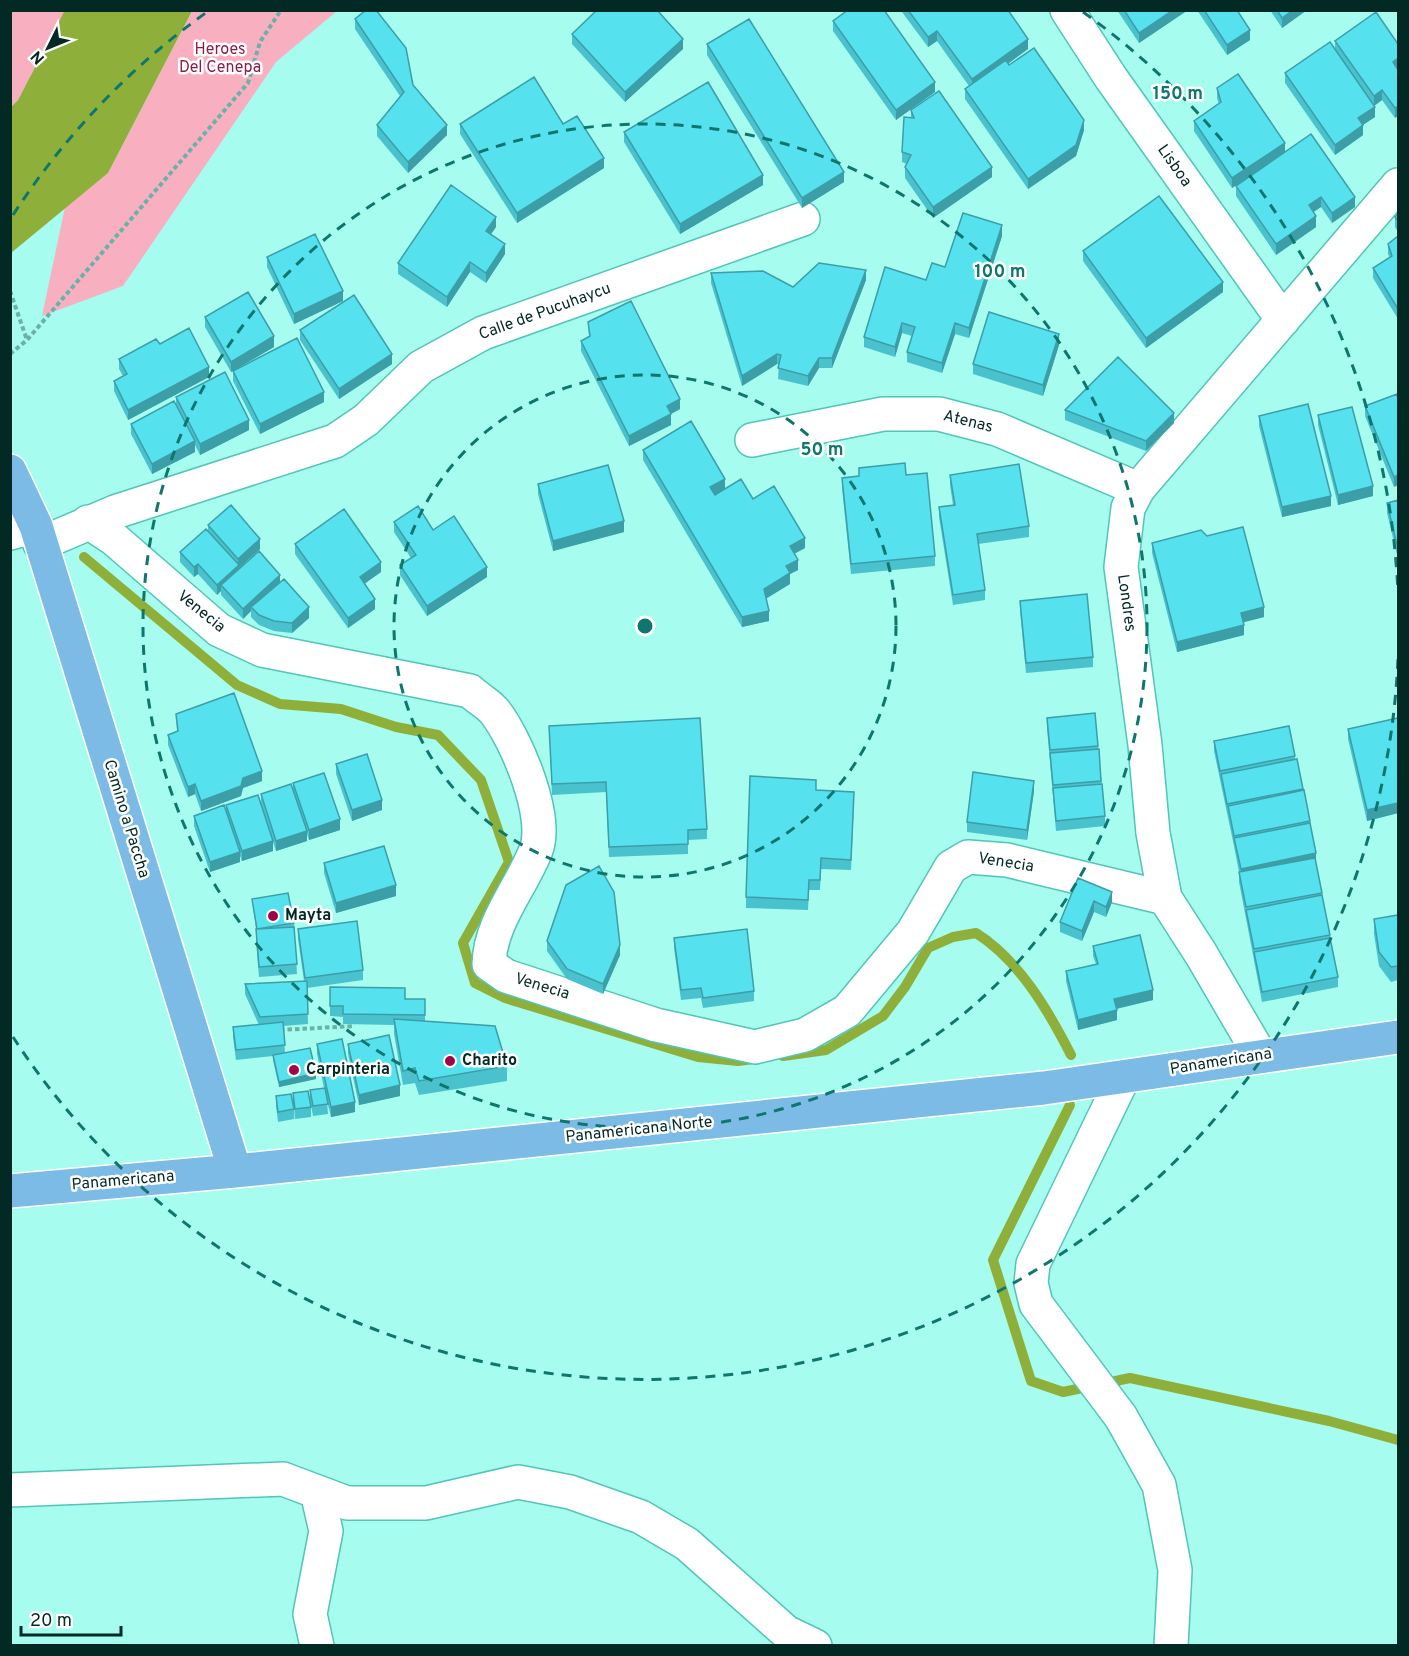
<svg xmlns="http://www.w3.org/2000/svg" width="1409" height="1656" viewBox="0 0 1409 1656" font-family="Overpass,sans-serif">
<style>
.green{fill:#f8b0c1}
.water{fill:#8eb03a}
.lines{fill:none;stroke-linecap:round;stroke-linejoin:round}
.stream{stroke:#8eb03a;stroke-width:10}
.minor-casing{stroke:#51c5b7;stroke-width:36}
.major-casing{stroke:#fff;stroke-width:36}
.path{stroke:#6bb1a7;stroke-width:4;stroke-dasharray:4.5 3;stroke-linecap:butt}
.minor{stroke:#fff;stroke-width:33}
.major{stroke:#7cbbe6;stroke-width:33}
.wall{fill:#4ac2cd}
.shaded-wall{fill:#3c9ea7}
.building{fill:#56e1ee;stroke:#3c9ea7;stroke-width:1.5}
.ring{fill:none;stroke:#0f766e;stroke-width:3;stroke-dasharray:10 8}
.poi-dot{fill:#9f054b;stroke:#fff;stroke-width:2}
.labels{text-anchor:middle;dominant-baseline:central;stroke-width:5;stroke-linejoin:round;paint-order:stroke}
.park-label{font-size:16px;fill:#881e44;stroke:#fff}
.street-label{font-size:16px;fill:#032925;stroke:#fff}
.poi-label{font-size:16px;font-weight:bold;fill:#032925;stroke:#fff;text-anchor:start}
.centre{fill:#0f766e;stroke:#fff;stroke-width:3}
.ring-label{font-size:18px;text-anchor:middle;font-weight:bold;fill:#0f766e;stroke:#fff;stroke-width:5;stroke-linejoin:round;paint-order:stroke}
</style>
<rect width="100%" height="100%" fill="#a5fcef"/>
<path class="green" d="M11,11H65L18,100L11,107Z
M192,11H337L276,62L123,286L42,316L65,207L108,173Z"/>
<path class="water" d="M65,10L192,11L108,173L11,253V107L18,100Z"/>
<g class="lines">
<path class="stream" d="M84,557L237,685L280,704L341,709L396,727L438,735L481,780L509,862L463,943L475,983L505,998L698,1057L738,1061L753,1059
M783,1056L826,1050L883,1016L905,987L928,948L953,937L976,933C1019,960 1048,1010 1071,1055
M1070,1105L993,1260L1031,1381L1063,1392L1130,1378L1329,1421L1398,1440"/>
<defs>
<path id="minor" d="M1067,10L1111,78L1283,320
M752,440L883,414H939L997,429L1138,489
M88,522L114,539L219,630L262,650L470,691C477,698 489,704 495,712C516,739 549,816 536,850C521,888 490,922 489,964L506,976L656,1025L755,1047L805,1035L847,1011L913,932L951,867L968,857L1007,860L1165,898
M10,533L36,526
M40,544L115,512L335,441L366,420L421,367L483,333L803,219
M1260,1055L1201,954L1165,898L1153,833L1145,745L1121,567L1128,508L1138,489L1398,185
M1123,1078L1033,1264L1031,1283L1036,1304L1121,1417L1159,1485L1175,1570L1171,1646
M10,1490L283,1479L347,1503H426L518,1482L570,1492L641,1517L687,1544L786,1632L815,1646
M317,1492L326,1531L310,1614L317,1646"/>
<path id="major" d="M10,471L36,526L235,1171
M10,1191L235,1171L1044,1088L1398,1037"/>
</defs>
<use href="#minor" class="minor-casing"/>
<use href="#major" class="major-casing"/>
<path class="path" d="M10,291L27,340
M10,354L27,340L248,83L260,42L281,10
M280,1030L355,1026"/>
<use href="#minor" class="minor"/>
<use href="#major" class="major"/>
</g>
<path class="wall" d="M902,10H1008L1028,49L1008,64L1084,130L1076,156L1028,189L965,99V89L969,86L937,41L928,47L902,12Z
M1117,10H1188L1139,43Z
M1197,10H1237L1250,40L1227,55Z
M1270,10H1307L1282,28Z
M355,19L413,85L447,135L408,173L377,136V125L400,96L355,29Z
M833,21L935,92L896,120L833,31Z
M572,34L683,49L625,102L572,44Z
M1335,41L1397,69L1395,118L1382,100L1374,106L1375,117L1363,125V135L1335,155L1285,83V73L1335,49Z
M707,44L844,182L802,208L707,55Z
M1217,88L1285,152L1355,207L1332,223L1321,207L1313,212L1316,227L1276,255L1236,196V186L1253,174L1232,188L1194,131V121L1219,104L1217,98Z
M911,110L992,177L933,218L905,178V167L907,164L902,162V152L911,118Z
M460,124H563L604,168L517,223L460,134Z
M624,132L763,185L680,234L624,142Z
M1398,214V232L1395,227V217Z
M496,227L491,234L505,254L486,283L470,272L447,307L398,274V263Z
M1002,236L969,338L955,334L942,373L907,362V352L912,336L902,333L895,357L864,347V337L926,280L945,267Z
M1398,236V319L1373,278V268L1390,258L1388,254V244Z
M1083,251L1223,292L1146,348L1083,261Z
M267,257L343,301L294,324L267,267Z
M711,273L793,287L866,280L832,368H819L808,386L778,379L779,364H777L742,386L711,283Z
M205,317L274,347L231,372L205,327Z
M588,322L680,409L671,414V425L629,446L581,351V341L589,337Z
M300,330L392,364L339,399L300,340Z
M160,344L209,377L128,420L114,391V381L123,376L119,369V359Z
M1059,345L1043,396L973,374V364Z
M233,371L324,402L260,434L233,381Z
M176,397L249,430L200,455L195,445V452L152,474L131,434V424L176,404Z
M1398,399L1394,487L1365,416V406Z
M1065,410L1174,423L1146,451L1065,420Z
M1318,415L1373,496L1338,505L1318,425Z
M1259,416L1331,506L1282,517L1259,426Z
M643,450L725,488L753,499L805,548L794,554L798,570L790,574V584L766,598L769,621L742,627L643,460Z
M859,468L935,556V566L851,574L842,488V478L859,476Z
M950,475L1029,526V537L978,544L985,590V600L953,605L939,517V507L953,505L950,485Z
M538,484L624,532L553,551L538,494Z
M1398,500V559L1387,513V503Z
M394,522L433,530L487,577L427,616L400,575V565L411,558L394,532Z
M208,525L260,549L239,568V569L280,582L309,618L292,633L274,631L259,625L251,617V611L243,619L221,595V591L217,595L198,574L194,577L180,562V552L208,531Z
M1152,543L1264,617L1243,622L1244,635L1177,652L1152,553Z
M295,544L381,572L365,583L375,609L348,628L295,554Z
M1020,601L1093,657V667L1026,673L1020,611Z
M1095,713L1105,816V826L1056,831L1047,728V718Z
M176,714L262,781L243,788L241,796L201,811L195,794L188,797L168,745V735L177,731Z
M1398,718V813L1367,821L1348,739V729Z
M549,726L707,829V839L688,840V854L609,857L606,792L552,795Z
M1214,741L1295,756V759H1297L1303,791L1310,821L1316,864L1338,977V987L1262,1002L1239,882V872L1234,846L1214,751Z
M336,764L382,810L352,821L336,774Z
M293,783L340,830L309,840L307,834V841L276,851L273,842V851L242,861L240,856V862L210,872L194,826V816L226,811V805L261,804V794L293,789Z
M816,790L854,802L851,870L821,869L820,890H809L808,910L746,908V897Z
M1034,791L1027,840L967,832V822Z
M324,863L396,896L336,913L324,873Z
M1078,878L1112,902L1106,917L1094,912L1082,941L1060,932V922Z
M252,899L294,923L297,974L259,977L256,940V929Z
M1398,915V980L1391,982L1379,966L1374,934V919Z
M298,929L363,970V980L307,988L308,1024L283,1026L285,1053L316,1079L279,1087L273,1060V1056L236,1060L233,1037V1027L259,1025L245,994V984L304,981L298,939Z
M674,938L754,991V1001L703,1008L701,998L681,1000L674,948Z
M547,941L620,955L603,994L567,979L547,951Z
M1093,946L1153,1000L1117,1009V1020L1078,1030L1066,981V971L1096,964L1093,956Z
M330,987L405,999H425V1021L507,1066V1081L419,1095L415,1083L403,1085L394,1034V1025L343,1024V1017L330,1016Z
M317,1044L355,1112L331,1117L327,1101L328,1114L313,1116L310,1100V1090L324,1088L317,1054Z
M348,1044L400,1096L359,1105L348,1054Z
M293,1093L311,1107V1117L295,1119Z
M276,1096L294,1109V1119L278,1122L276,1106Z"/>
<path class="shaded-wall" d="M1173,10H1188L1139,43V33Z
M1293,10H1307L1282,28V18Z
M1250,30V40L1227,55V45Z
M937,31V41L928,47V37Z
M683,39V49L625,102V92Z
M1028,39V49L972,89V79Z
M1398,58V68L1393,72V62Z
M935,82V92L896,120V110Z
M1382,90V100L1374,106V96Z
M1398,106V116L1395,118V108Z
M1375,107V117L1358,128V118Z
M1084,120V130L1076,156L1028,189V179Z
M447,125V135L408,173V162Z
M1363,125V135L1335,155V145Z
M1285,143V153L1232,188V178Z
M604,158V168L517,223V213Z
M992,167V177L933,218V207Z
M844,172V182L802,208V198Z
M763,175V185L680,234V224Z
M1321,197V207L1309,215V205Z
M1355,197V207L1332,223V213Z
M1316,216V227L1276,255V244Z
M496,217V227L486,241V231Z
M1002,225V236L969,338V328Z
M505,244V254L486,283V273Z
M470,262V272L447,307V297Z
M866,270V280L832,368V358Z
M1223,282V292L1146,348V338Z
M343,291V301L294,324V314Z
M902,323V333L895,357V347Z
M955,323V334L942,373V363Z
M1059,334V345L1043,396V385Z
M274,336V347L231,372V362Z
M392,354V364L339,399V389Z
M777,354V364L742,386V376Z
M819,358V368L808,386V376Z
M209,367V377L128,420V410Z
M324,392V402L260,434V424Z
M680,399V409L667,416V406Z
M1174,413V423L1146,451V441Z
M671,414V425L629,446V436Z
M249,420V430L200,455V444Z
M195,441V452L152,474V464Z
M1398,475V485L1394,487V477Z
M725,479V489L710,497V487Z
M1373,486V496L1338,505V495Z
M1331,496V506L1282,517V507Z
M624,521V532L553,551V541Z
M805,538V548L790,556V546Z
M260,539V549L239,568V575L221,585V591L217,595V585L238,565V559Z
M798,560V570L790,574V584L764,600V589L786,566Z
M381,562V572L360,587V577Z
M198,564V574L194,577V567Z
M487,567V577L427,616V606Z
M280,575V585L251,607V611L243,619V609Z
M375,599V609L348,628V618Z
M309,607V618L292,633V623Z
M1264,607V617L1241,623V613Z
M769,611V621L742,627V617Z
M1244,625V635L1177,652V642Z
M262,771V781L243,788L241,796L201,811V801L243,778Z
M1034,781V791L1027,840V830Z
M195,784V794L188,797V787Z
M382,800V810L352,821V810Z
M1398,803V813L1367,821V810Z
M340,819V830L309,840V830Z
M307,831V841L276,851V841Z
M273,841V851L242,861V851Z
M240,852V862L210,872V862Z
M1316,853V864L1241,879V869Z
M396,885V896L336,913V903Z
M1112,892V902L1106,917V907Z
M1094,901V912L1082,941V931Z
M620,945V955L603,994V984Z
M1153,990V1000L1114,1009V999Z
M1117,1010V1020L1078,1030V1020Z
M316,1073V1079L279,1087V1082Z
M400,1085V1096L359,1105V1095Z
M355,1102V1112L331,1117V1107Z"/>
<path class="building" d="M366,10H376L406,48L413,85L447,125L408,162L377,125L404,92L355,19Z
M597,10H657L683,39L625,92L572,34Z
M848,10H884L935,82L896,110L833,21Z
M908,10H1008L1028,39L972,79L937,31L928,37Z
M1124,10H1173L1139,33Z
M1204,10H1237L1250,30L1227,45Z
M1277,10H1293L1282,18Z
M1376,12L1398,44V58L1393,62L1398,70V106L1395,108L1382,90L1374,96L1335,41Z
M749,19L844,172L802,198L707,44Z
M1330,42L1375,107L1358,118L1363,125L1335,145L1285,73Z
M1034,48L1084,120L1076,145L1028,179L965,89L1006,60L1009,65Z
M1238,74L1285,143L1232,178L1194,121L1221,102L1217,88Z
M534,77L563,124L577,116L604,158L517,213L460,124Z
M708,82L763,175L680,224L624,132Z
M939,91L992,167L933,207L905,167L911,155L902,152L904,117L914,118L911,110Z
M1311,134L1355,197L1332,213L1321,197L1309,205L1316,216L1276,244L1236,186Z
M451,185L496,217L486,231L505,244L486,273L470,262L447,297L398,263Z
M1159,196L1223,282L1146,338L1083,251Z
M963,213L1002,225L969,328L955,323L942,363L907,352L915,327L902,323L895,347L864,337L885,267L926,280L932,263L945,267Z
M1398,214V221L1395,217Z
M315,234L343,291L294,314L267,257Z
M1398,236V309L1373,268L1392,256L1388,244Z
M819,263L866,270L832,358H819L808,376L778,368L781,355L777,354L742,376L711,273L763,271L793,287Z
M248,292L274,336L231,362L205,317Z
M354,295L392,354L339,389L300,330Z
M631,301L680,399L667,406L671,414L629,436L581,341L590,336L588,322Z
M989,312L1059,334L1043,385L973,364Z
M189,328L209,367L128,410L114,381L127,374L119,359L156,339L160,344Z
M297,338L324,392L260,424L233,371Z
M1118,357L1174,413L1146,441L1065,410Z
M225,372L249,420L200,444L176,397Z
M1397,394L1398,399V475L1394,477L1365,406Z
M174,401L195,441L152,464L131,424Z
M1308,404L1331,496L1282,507L1259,416Z
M1352,407L1373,486L1338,495L1318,415Z
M691,421L725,479L710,487L715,495L741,479L753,499L774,486L805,538L790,546L798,560L786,566L790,573L764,589L769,611L742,617L643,450Z
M905,463L906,475L927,473L935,556L851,564L842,478L859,476V468Z
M1019,464L1029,526L977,534L985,590L953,595L939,507L955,505L950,475Z
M608,465L624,521L553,541L538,484Z
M1398,500V549L1387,503Z
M231,505L260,539L238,559L208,525Z
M418,506L433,530L454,516L487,567L427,606L400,565L416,555L394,522Z
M344,509L381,562L360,577L375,599L348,618L295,544Z
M1243,527L1264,607L1241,613L1244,625L1177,642L1152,543L1201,530L1207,536Z
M206,529L239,565L217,585L198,564L194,567L180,552Z
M259,551L280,575L243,609L221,585Z
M284,579L309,607L292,623L274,621L259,615L251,607Z
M1087,594L1093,657L1026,663L1020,601Z
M234,693L262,771L243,778L241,786L201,801L195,784L188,787L168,735L178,731L176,714Z
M1095,713L1098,746L1050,750L1047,718Z
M700,718L707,829L688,830V844L609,847L606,782L552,784L549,726Z
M1398,718V803L1367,810L1348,729Z
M1289,726L1295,756L1220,771L1214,741Z
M1099,749L1101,781L1053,785L1050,753Z
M367,754L382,800L352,810L336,764Z
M1297,759L1303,789L1227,804L1221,774Z
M973,772L1034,781L1027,830L967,822Z
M324,773L340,819L309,830L293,783Z
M750,776L816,780V790L854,792L851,860L821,858L820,880H809L808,900L746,897Z
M291,784L307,831L276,841L261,794Z
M1102,784L1105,816L1056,821L1053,788Z
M1304,790L1310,821L1234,836L1228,806Z
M258,795L273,841L242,851L226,805Z
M224,805L240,852L210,862L194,816Z
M1310,823L1316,853L1241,869L1234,838Z
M384,846L396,885L336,903L324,863Z
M1315,858L1322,893L1246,907L1239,872Z
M599,866L614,892L620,945L603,984L567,969L547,941L566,885Z
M1078,878L1112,892L1106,907L1094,901L1082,931L1060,922Z
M288,893L294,923L257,929L252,899Z
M1322,895L1330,935L1254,949L1246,910Z
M1398,915V966L1391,967L1379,952L1374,919Z
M357,921L363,970L305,978L298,929Z
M294,927L297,964L259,967L256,929Z
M747,929L754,991L703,998L701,988L681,990L674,938Z
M1140,935L1153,990L1114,999L1117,1010L1078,1020L1066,971L1098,964L1093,946Z
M1330,938L1338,977L1262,992L1254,952Z
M307,981L308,1014L260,1017L245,984Z
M330,987L405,988V999H425V1015L343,1014V1006H330Z
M394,1019L495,1026L507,1066L419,1081L415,1068L403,1071Z
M283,1022L285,1045L236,1050L233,1027Z
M389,1035L400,1085L359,1095L348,1044Z
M342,1039L355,1102L331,1107L317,1044Z
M310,1048L316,1073L279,1082L273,1055Z
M325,1088L328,1104L313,1106L310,1090Z
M308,1091L311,1107L295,1109L293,1093Z
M291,1094L294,1109L278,1112L276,1096Z"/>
<g class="ring">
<circle cx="645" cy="626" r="251"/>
<circle cx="645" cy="626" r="502"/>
<path d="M1398 659A754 754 0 0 1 13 1037M13 215A754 754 0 0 1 207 12M1083 12A754 754 0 0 1 1398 593"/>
</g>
<g class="poi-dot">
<circle cx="273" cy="916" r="6"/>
<circle cx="450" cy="1061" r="6"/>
<circle cx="294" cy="1070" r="6"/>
</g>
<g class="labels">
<g class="park-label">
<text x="220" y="50">Heroes<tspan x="220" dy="18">Del Cenepa</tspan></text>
</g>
<g class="street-label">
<text transform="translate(1174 166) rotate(55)">Lisboa</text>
<text transform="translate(545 312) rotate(-20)">Calle de Pucuhaycu</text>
<text transform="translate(968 422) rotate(14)">Atenas</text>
<text transform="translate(1126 603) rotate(82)">Londres</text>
<text transform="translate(201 612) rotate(39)">Venecia</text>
<text transform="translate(126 819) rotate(73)">Camino a Paccha</text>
<text transform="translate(1006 863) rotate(9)">Venecia</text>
<text transform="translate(542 987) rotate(17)">Venecia</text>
<text transform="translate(1221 1062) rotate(-9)">Panamericana</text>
<text transform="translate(639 1130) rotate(-6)">Panamericana Norte</text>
<text transform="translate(123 1181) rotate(-5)">Panamericana</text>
</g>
<g class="poi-label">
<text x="285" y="916">Mayta</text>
<text x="462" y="1061">Charito</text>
<text x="306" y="1070">Carpinteria</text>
</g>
</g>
<circle cx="645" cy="626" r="9" class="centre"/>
<g class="ring-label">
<text x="1178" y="99">150 m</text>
<text x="1000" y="277">100 m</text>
<text x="822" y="455">50 m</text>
</g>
<rect width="1409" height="1656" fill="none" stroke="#032925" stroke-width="24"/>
<g transform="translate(48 48) rotate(227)" stroke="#ffffff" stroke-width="4.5" paint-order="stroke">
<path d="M0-4.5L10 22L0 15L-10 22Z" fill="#032925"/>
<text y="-9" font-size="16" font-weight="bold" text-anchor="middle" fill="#032925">N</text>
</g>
<path d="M21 1626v9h100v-9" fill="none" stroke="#032925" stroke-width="3"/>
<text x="30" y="1626" font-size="18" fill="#032925" stroke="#ffffff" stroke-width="4.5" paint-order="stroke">20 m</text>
</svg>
